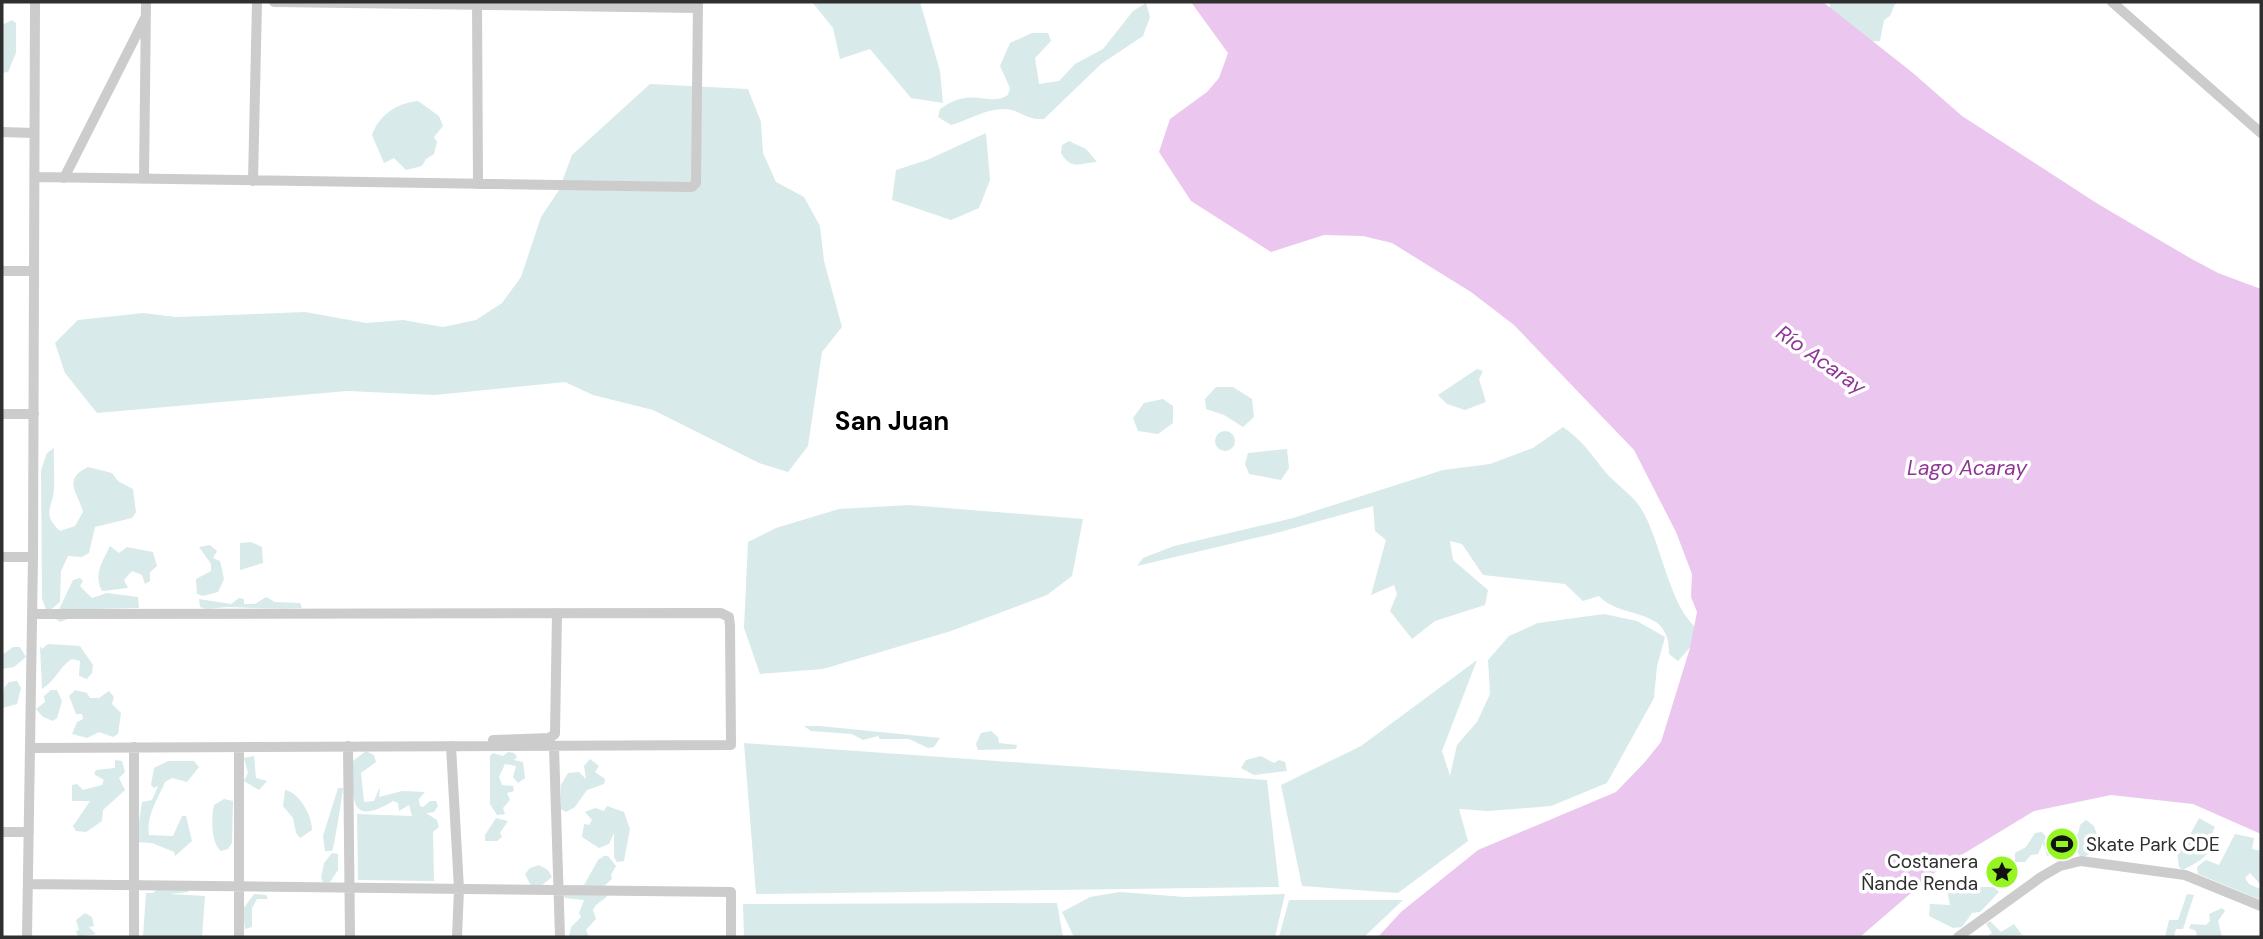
<svg xmlns="http://www.w3.org/2000/svg" width="2263" height="939" viewBox="0 0 2263 939" font-family="'DM Sans',sans-serif">
<style>
.green{fill:#d8eaea}
.water{fill:#ebc6ef}
.lines{fill:none;stroke-linecap:round;stroke-linejoin:round}
.minor{stroke:#ccc;stroke-width:10}
.labels{text-anchor:middle;dominant-baseline:central;stroke-width:7;stroke-linejoin:round;paint-order:stroke}
.poi-label{font-size:19px;fill:#2f2f2f;stroke:#fff;text-anchor:start}
.water-label{font-size:21px;font-style:italic;fill:#903598;stroke:#fff}
.district-label{font-size:26px;font-weight:bold;fill:#000;stroke:#fff}
</style>
<rect width="100%" height="100%" fill="#fff"/>
<path class="green" d="M808,2H920L940,71L943,103L911,98L870,49L840,59L833,28L813,3Z
M1829,2H1901L1895,4L1890,16L1884,20L1880,41L1866,42L1832,18Z
M1146,3L1150,17L1143,36L1101,64L1044,119C1026,120 1020,110 1006,109C987,108 969,120 951,125L938,117L940,109C973,85 988,108 1008,95L1010,88L1000,66L1010,43L1032,33H1048L1051,41L1035,58L1039,84L1059,81L1075,64L1103,49L1133,11Z
M12,20L16,23V53L8,72L2,73V25Z
M650,84L748,89L761,122L763,153L776,182L804,197L820,226L824,261L842,327L822,352L808,446L788,472L759,463L653,410L593,395L565,382L435,395L347,391L97,413L65,373L55,343L78,320L143,313L176,317L305,312L366,323L403,320L443,327L476,320L502,303L521,277L541,217L559,190L572,155Z
M418,101L439,116L443,126L434,137L437,142L434,154L426,159L422,166L406,170L394,158L384,163L372,135C379,115 397,103 418,101Z
M986,133L990,180L979,208L951,220L892,200L896,170L927,160Z
M1069,141L1086,149L1097,162C1082,162 1072,172 1061,153L1062,145Z
M1477,369L1483,371L1479,379L1486,402L1465,410L1447,404L1438,395Z
M1216,387H1233L1252,399L1254,417L1243,427L1224,415L1206,409L1205,399Z
M1163,399L1173,406V423L1158,434L1138,431L1133,418L1144,403Z
M1563,427C1588,445 1591,456 1610,477C1619,486 1630,494 1638,504C1661,535 1668,608 1698,629L1694,643L1678,661L1669,654C1671,605 1622,621 1599,596L1583,601L1565,584L1483,575L1462,544L1450,541L1453,560L1488,590L1485,605L1435,621L1412,639L1390,611L1397,594L1394,585L1371,595L1386,540L1375,531L1373,506L1280,532L1137,566L1143,558L1174,546L1293,518L1443,470L1490,464L1533,448Z
M1215 441a10 10 0 1 1 20 0a10 10 0 1 1-20 0Z
M54,448C53,461 55,475 54,489C53,507 41,514 60,531L75,526L83,512C79,494 61,480 88,467L112,473L118,481L133,489L136,512L132,518L95,527L89,553L82,557L68,556L61,571L60,602L47,613L42,598L41,470L47,453Z
M1287,449L1289,468L1281,480L1249,474L1245,464L1248,453Z
M909,505L1083,519L1072,576L1047,595L951,631L823,669L760,674L744,628L748,542L776,528L839,509Z
M251,542L262,547L263,563L240,570V543Z
M210,545L217,551L213,558L220,561L224,579L218,592L203,596L197,594L196,579L211,571V564L199,547Z
M110,546L119,553L127,547L153,552L157,566L150,572V581L145,584L142,575L132,571L124,580L128,588L102,591C93,574 103,561 110,546Z
M80,578L83,581L80,586L92,598L107,593L138,597L139,608L93,609L60,622L55,618L73,580Z
M266,597L275,602L300,603L302,608C277,609 253,608 228,607C218,607 210,611 200,607L199,599L231,604L239,598L244,599V604H255Z
M1604,614L1637,621L1665,637L1657,666L1654,698L1607,783L1551,806L1488,811L1459,809L1468,841L1398,893L1302,886L1281,785L1361,746L1477,660L1442,751L1450,776L1457,745L1477,722L1490,694L1488,660L1509,636L1538,623Z
M48,644L80,646L93,665L92,673L87,679L79,676L80,661L72,659C59,667 56,680 42,689L40,646L42,649Z
M13,647H20L26,657L14,667L2,669V655Z
M17,681L21,688L17,704L2,708L4,688L9,682Z
M51,690H57L62,701L57,718L53,721L43,717L36,709L45,702L44,696Z
M75,690L87,693L90,698H99L109,691L114,697L112,704L121,713L118,734L113,737L99,732L87,738L72,734L77,722L83,719L82,714H76L69,696Z
M804,726H820L940,738L934,747L928,748L909,739H880L878,736L863,740L852,734L811,731Z
M991,731L998,737L999,743L1017,745L1016,749L978,750L976,744L981,733Z
M744,743L1267,780L1279,887L756,894Z
M366,751L374,755L376,762L361,773L364,802L374,801L380,787L379,797L402,791L425,792L419,799L420,806L423,807L430,801H436L438,806L434,812L426,813L437,820L439,827L433,832L434,881L358,880L357,814L412,816L409,805L399,811L398,803L393,801C349,828 352,798 353,761Z
M508,752L514,753L517,757L514,760L523,762L525,778L518,783L513,777L516,766L505,764L499,777L502,785L513,786L514,791L507,793L510,800L503,808L505,814L497,815L490,804V756L493,753L503,756Z
M254,756L256,778L267,781L259,790L244,781L248,773L244,758Z
M1261,756L1274,763L1279,760L1285,762L1287,771L1254,775L1241,768L1246,760Z
M590,759L599,766L595,772L605,779L604,784L587,790L575,807L566,812L561,809V785L568,773L579,772L586,779L584,766Z
M115,760L122,761L125,772L119,778L125,790L103,810L102,821L86,832L76,831L73,826L90,801H72V785L77,784L83,790L102,785L104,780L94,774L96,770L115,768Z
M168,761H194L199,767L187,782L172,778L165,782C158,799 146,815 149,835L173,836L182,816H186L192,841L175,856L174,852L152,843L136,842L142,802L152,800L158,786L154,788L151,785L154,768Z
M338,788H343C343,792 334,848 332,851H325L323,836Z
M285,790C300,793 312,816 312,830L300,838L296,833L293,818L283,806Z
M224,799L233,801L232,843L228,849L221,851C211,844 211,817 214,805Z
M607,806L624,812L630,829L624,861L617,862L614,857V833L609,844L599,848L582,837L584,824L589,825L592,820L585,812L595,808L604,811Z
M496,818L508,821L500,833L502,837L497,841H485V835Z
M2199,818L2215,827C2210,836 2212,841 2209,849C2207,859 2191,865 2183,870L2179,867L2177,852L2183,848Z
M2086,820L2094,826L2097,835L2092,839L2095,848L2092,853L2081,858L2074,847L2047,856L2043,843L2038,854L2031,855L2025,862H2015V853L2026,847L2035,833L2042,832L2046,837L2044,842L2078,834L2080,825Z
M2235,834L2254,838L2252,849L2261,851V885L2250,873L2245,878L2249,884L2260,889L2261,900L2198,874L2197,867L2206,860L2219,865Z
M332,853L338,854V870L330,882H323L321,878L324,863Z
M604,856H608L616,866L611,875L612,879L604,886L609,893C604,902 597,901 593,910L596,919L586,930L589,937H569L571,927L581,917L579,913L584,900L565,898L562,893L567,886L584,885L598,860Z
M539,865L548,870L552,877L542,885L531,886L525,874L530,868Z
M1962,876L1981,887H1994L1999,892L1980,912L1972,913L1962,927L1953,928L1929,916L1930,904L1950,905L1947,891Z
M158,888H188V892L169,894L205,896L202,937H143L146,893H153Z
M1120,892L1185,897L1285,894L1275,937H1074L1062,912L1090,897Z
M254,894L266,895L268,899H257L252,908V927L245,929L243,909Z
M2187,894L2194,895L2183,929H2176L2174,937H2165L2169,920H2178Z
M1289,900H1403L1364,937H1279Z
M1057,903L1063,937H744L743,904Z
M2222,908L2225,911L2218,921L2222,937H2197L2196,931L2189,928L2191,924L2206,925L2210,921L2209,914Z
M85,913L92,917L94,926L89,927L96,934L78,937L76,931L79,930L76,920Z
M1990,921L2001,932L2014,924L2022,935L1986,937L1992,933L1986,924Z"/>
<path class="water" d="M1191,2H1823L1913,73L1962,116L2098,204L2190,258L2218,273L2261,289V834L2193,804L2111,795L2034,811L1940,868L1860,937H1378L1401,912L1478,850L1616,792L1644,763L1661,742L1690,648L1697,612L1691,597L1692,574L1676,532L1634,450L1514,325L1471,292L1392,243L1363,236L1324,235L1271,252L1191,201L1159,152L1170,119L1207,92L1219,78L1228,53Z"/>
<g class="lines">
<path class="minor" d="M274,2L698,8
M477,2L478,184
M2112,2L2261,133
M2,132L34,133
M35,177L692,187L696,183L698,2
M64,178L145,18
M144,179L146,2
M253,181L257,2
M2,271H34
M2,414H34
M2,557H33
M493,740L549,738L555,734L557,613
M348,746L350,937
M451,746L459,889L457,937
M134,747V937
M239,747V937
M554,747L560,937
M30,748L731,745L730,626L729,617L721,613L32,614
M2,832H29
M28,884L731,892V937
M27,937L33,557L35,2
M1958,937L2041,877L2060,866L2081,861L2185,875L2261,906"/>
</g>
<defs>
<symbol id="stadium-disc" viewBox="-11 -11 22 22"><circle r="9.5" fill="#95f422" stroke="#fff"/><path d="M0-5a6.5 5 0 1 0 0 10a6.5 5 0 1 0 0-10ZM-3.5-1.8h7v3.6h-7Z" fill="#111"/></symbol>
<symbol id="sight-disc" viewBox="-11 -11 22 22"><circle r="9.5" fill="#95f422" stroke="#fff"/><path d="M0-6L1.8-2.2L6-1.7L2.9 1.2L3.7 5.4L0 3.3L-3.7 5.4L-2.9 1.2L-6-1.7L-1.8-2.2Z" fill="#111"/></symbol>
</defs>
<g fill-rule="evenodd">
<use href="#stadium-disc" x="2043" y="825" width="38" height="38"/>
<use href="#sight-disc" x="1983" y="853" width="38" height="38"/>
</g>
<g class="labels">
<g class="poi-label">
<text x="2086" y="844">Skate Park CDE</text>
<text x="1978" y="861" text-anchor="end">Costanera<tspan x="1978" dy="22">Ñande Renda</tspan></text>
</g>
<g class="water-label">
<text transform="translate(1821 360) rotate(35)">Río Acaray</text>
<text x="1967" y="468">Lago Acaray</text>
</g>
<g class="district-label">
<text x="892" y="421">San Juan</text>
</g>
</g>
<rect width="2263" height="939" fill="none" stroke="#2f2f2f" stroke-width="7"/>
</svg>
